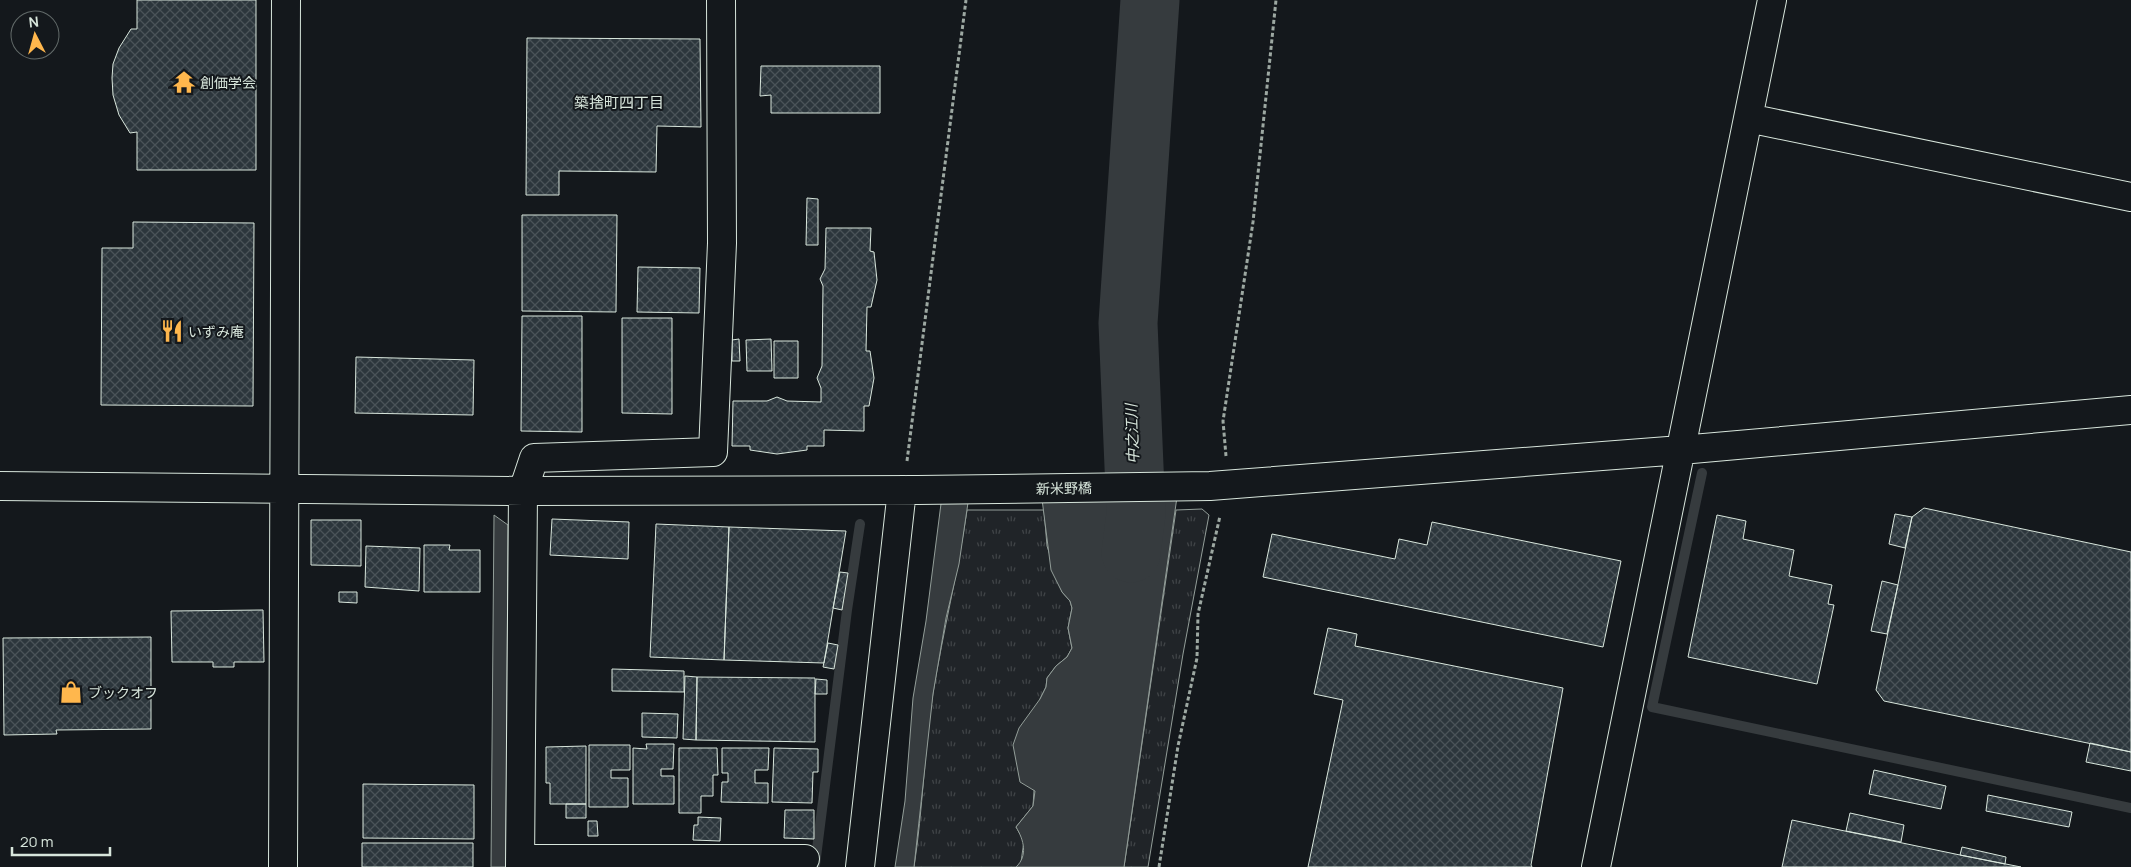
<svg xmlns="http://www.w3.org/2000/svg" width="2131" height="867" viewBox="0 0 2131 867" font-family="Manrope,'Noto Sans JP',sans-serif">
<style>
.grass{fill:url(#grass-tufts);stroke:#939e99}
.water{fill:#363b3e;stroke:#939e99}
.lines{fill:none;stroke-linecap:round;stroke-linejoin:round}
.stream{stroke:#363b3e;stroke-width:10}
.river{stroke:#363b3e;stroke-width:59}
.building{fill:url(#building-cross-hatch);stroke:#d8e6dc}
.minor-casing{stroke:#d8e6dc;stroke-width:30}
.path{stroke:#9da8a2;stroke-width:3;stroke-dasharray:4 2.5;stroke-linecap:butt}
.minor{stroke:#14181c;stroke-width:28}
.labels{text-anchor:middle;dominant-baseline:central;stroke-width:4;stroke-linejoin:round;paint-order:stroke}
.poi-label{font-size:14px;fill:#d8e6dc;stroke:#14181c;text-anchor:start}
.street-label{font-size:14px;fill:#d8e6dc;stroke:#14181c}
.neighbourhood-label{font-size:15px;fill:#d8e6dc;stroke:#14181c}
.water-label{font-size:15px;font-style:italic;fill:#d8e6dc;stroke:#14181c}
</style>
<defs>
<pattern id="grass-tufts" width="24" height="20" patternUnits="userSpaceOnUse" patternTransform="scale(1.25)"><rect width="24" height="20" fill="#202428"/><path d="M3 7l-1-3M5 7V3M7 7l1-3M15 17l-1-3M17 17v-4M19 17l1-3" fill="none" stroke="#404447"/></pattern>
<pattern id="building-cross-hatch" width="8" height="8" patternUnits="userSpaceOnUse" patternTransform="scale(1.25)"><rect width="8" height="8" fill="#2c363c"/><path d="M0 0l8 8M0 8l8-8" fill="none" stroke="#4a5358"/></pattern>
</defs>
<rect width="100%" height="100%" fill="#14181c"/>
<path class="grass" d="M1202,509L1209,515L1183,654L1148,867H1124L1176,510Z
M967,510H1044L1047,546L1062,592L1070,601L1072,608L1068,628L1072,648L1067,657L1056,666L1047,678L1046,687L1040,699L1033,806L1016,827L1024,841L1021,862L1016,867H914C923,809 924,751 933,693C943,632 958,572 967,510Z"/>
<path class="water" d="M942,496H969L959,564L946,618L933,694L914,867H895L905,801L913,698L926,621Z
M1177,497L1124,867H1016C1028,856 1024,840 1016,827L1033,806L1035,791L1020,782L1013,745L1019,728L1040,699L1046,687L1047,678L1056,666L1067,657L1072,648L1068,628L1072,608L1070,601L1062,592L1051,570L1042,499Z
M494,515L508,525L506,867H491Z"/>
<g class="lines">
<path class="stream" d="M1702,473L1652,707L2131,808
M815,865L847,610L860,524"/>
<path class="river" d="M1131,553L1136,514L1128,323L1150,0"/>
</g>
<path class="building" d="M137,0H256V170H137V132L130,133L119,115L113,95L112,78L113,64L119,48L131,29H137Z
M527,38L700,39L701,127L657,126L656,172L559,171V195H526Z
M761,66H880V113H771V95L760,96Z
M807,198L818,199V245H806Z
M522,215H617L616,312L522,311Z
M133,222L254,223L253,406L101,405L102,248H133Z
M826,228H871L870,251L874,252L877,280L871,307H867L866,351H870L874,378L869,406H864V431L824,430V446H807V450L777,454L750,450V446H732L733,401H767L777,397L787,401L821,402V388L817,378L822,366L823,286L820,279L825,269Z
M638,267L700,268L699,313L637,312Z
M522,316H582V432L521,431Z
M622,318H672V414L622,413Z
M739,339L740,361H732V340Z
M771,339L772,371H747L746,340Z
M774,341H798V378H774Z
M356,357L474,360L473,415L355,413Z
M1924,508L2131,552V752L1884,701L1876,690L1912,517Z
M1895,514L1912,517L1905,548L1889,544Z
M1717,515L1746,521L1743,539L1794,550L1789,576L1832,585L1828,604L1834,605L1817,684L1688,657Z
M552,519L629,522L628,559L550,555Z
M311,520H361V566L311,565Z
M1432,522L1621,561L1603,647L1263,577L1272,534L1395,559L1399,539L1427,545Z
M656,524L729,527L724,660L650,657Z
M729,527L846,531L824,663L724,660Z
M424,545H450L449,550H480V592H424Z
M366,546L420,548L419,591L365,587Z
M840,572L848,573L842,610L833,608Z
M1882,581L1898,585L1887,634L1871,631Z
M339,592H357V603L339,602Z
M263,610L264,662H234V667H213V662H172L171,611Z
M1328,628L1357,634L1355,646L1563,688L1531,865L1532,867H1308L1343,700L1314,694Z
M151,637V729L56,730L57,734L4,735L3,638Z
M828,643L838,645L834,669L823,667Z
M612,669L684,671V692L612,691Z
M685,676L697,677L696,740L683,739Z
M697,677L815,678V742L696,740Z
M816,679L827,680V694H815Z
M642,713L678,714L677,738L642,737Z
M2090,743L2131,752V771L2086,762Z
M646,744H674L673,769H661V776H674V804H633V748L647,749Z
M589,745H630V770H611V778H628V807H589Z
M586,746V804H550V783H546V747Z
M679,748H717L718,775H713V796H701V813H679Z
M722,748H769L768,770H755V783H768V803L721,802L722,782H728V773H722Z
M774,748L818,749V772H813L812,803L772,802Z
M1874,770L1946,786L1941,809L1869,794Z
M363,784L474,785V839L363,838Z
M1988,795L2072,812L2069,827L1986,811Z
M566,804H586V818H566Z
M785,810H814V839L784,838Z
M1850,813L1904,825L1901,842L1846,831Z
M698,817L721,818L720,841L693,840L694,825H698Z
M1792,820L1960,855L2021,867H1782Z
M588,821H597L598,836H588Z
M362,843H473V867H362Z
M1962,847L2006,857L2005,864L1960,855Z"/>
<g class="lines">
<defs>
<path id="minor" d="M1748,118L2131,197
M0,486L523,491L918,490L1210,486L1681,450L2131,410
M520,859H805
M283,867L286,0
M520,867L523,491L534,458L713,452L722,243L721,0
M860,867L902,490
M1596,867L1772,0"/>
</defs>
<use href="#minor" class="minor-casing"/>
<path class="path" d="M1226,456L1223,421L1253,222L1276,0
M907,461L966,0
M1159,867L1178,746L1197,658L1198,614L1220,516"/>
<use href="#minor" class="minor"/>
</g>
<defs>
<symbol id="temple-bare" viewBox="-9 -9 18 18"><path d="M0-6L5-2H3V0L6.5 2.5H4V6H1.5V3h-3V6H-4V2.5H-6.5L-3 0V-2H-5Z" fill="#ffb74d" stroke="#14181c" stroke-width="2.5" paint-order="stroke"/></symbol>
<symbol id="restaurant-bare" viewBox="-9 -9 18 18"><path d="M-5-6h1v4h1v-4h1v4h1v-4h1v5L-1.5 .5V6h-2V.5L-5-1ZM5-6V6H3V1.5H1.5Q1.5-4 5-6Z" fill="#ffb74d" stroke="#14181c" stroke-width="2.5" paint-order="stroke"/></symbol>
<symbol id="shop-bare" viewBox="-9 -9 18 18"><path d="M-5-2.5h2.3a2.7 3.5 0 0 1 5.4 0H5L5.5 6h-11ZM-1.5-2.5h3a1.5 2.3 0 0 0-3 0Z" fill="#ffb74d" stroke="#14181c" stroke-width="2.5" paint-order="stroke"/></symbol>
</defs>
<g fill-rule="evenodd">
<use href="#temple-bare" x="168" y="66" width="32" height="32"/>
<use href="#restaurant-bare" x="156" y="315" width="32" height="32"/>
<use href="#shop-bare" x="55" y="676" width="32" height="32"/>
</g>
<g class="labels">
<g class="poi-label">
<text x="200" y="82">創価学会</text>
<text x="188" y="331">いずみ庵</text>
<text x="88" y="692">ブックオフ</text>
</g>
<g class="street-label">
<text transform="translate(1064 488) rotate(-1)">新米野橋</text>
</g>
<g class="neighbourhood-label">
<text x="619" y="102">築捨町四丁目</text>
</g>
<g class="water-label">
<text transform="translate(1132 434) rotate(-92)">中之江川</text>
</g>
</g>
<g transform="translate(35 35) rotate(354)"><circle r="24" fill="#14181c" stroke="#626a69"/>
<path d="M0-4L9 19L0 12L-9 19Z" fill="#ffb74d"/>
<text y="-8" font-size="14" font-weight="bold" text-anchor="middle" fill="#d8e6dc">N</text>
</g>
<path d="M12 847v8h98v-8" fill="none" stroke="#d8e6dc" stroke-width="2.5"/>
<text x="20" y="847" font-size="15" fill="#d8e6dc" stroke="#14181c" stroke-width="4" paint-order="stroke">20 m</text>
</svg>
